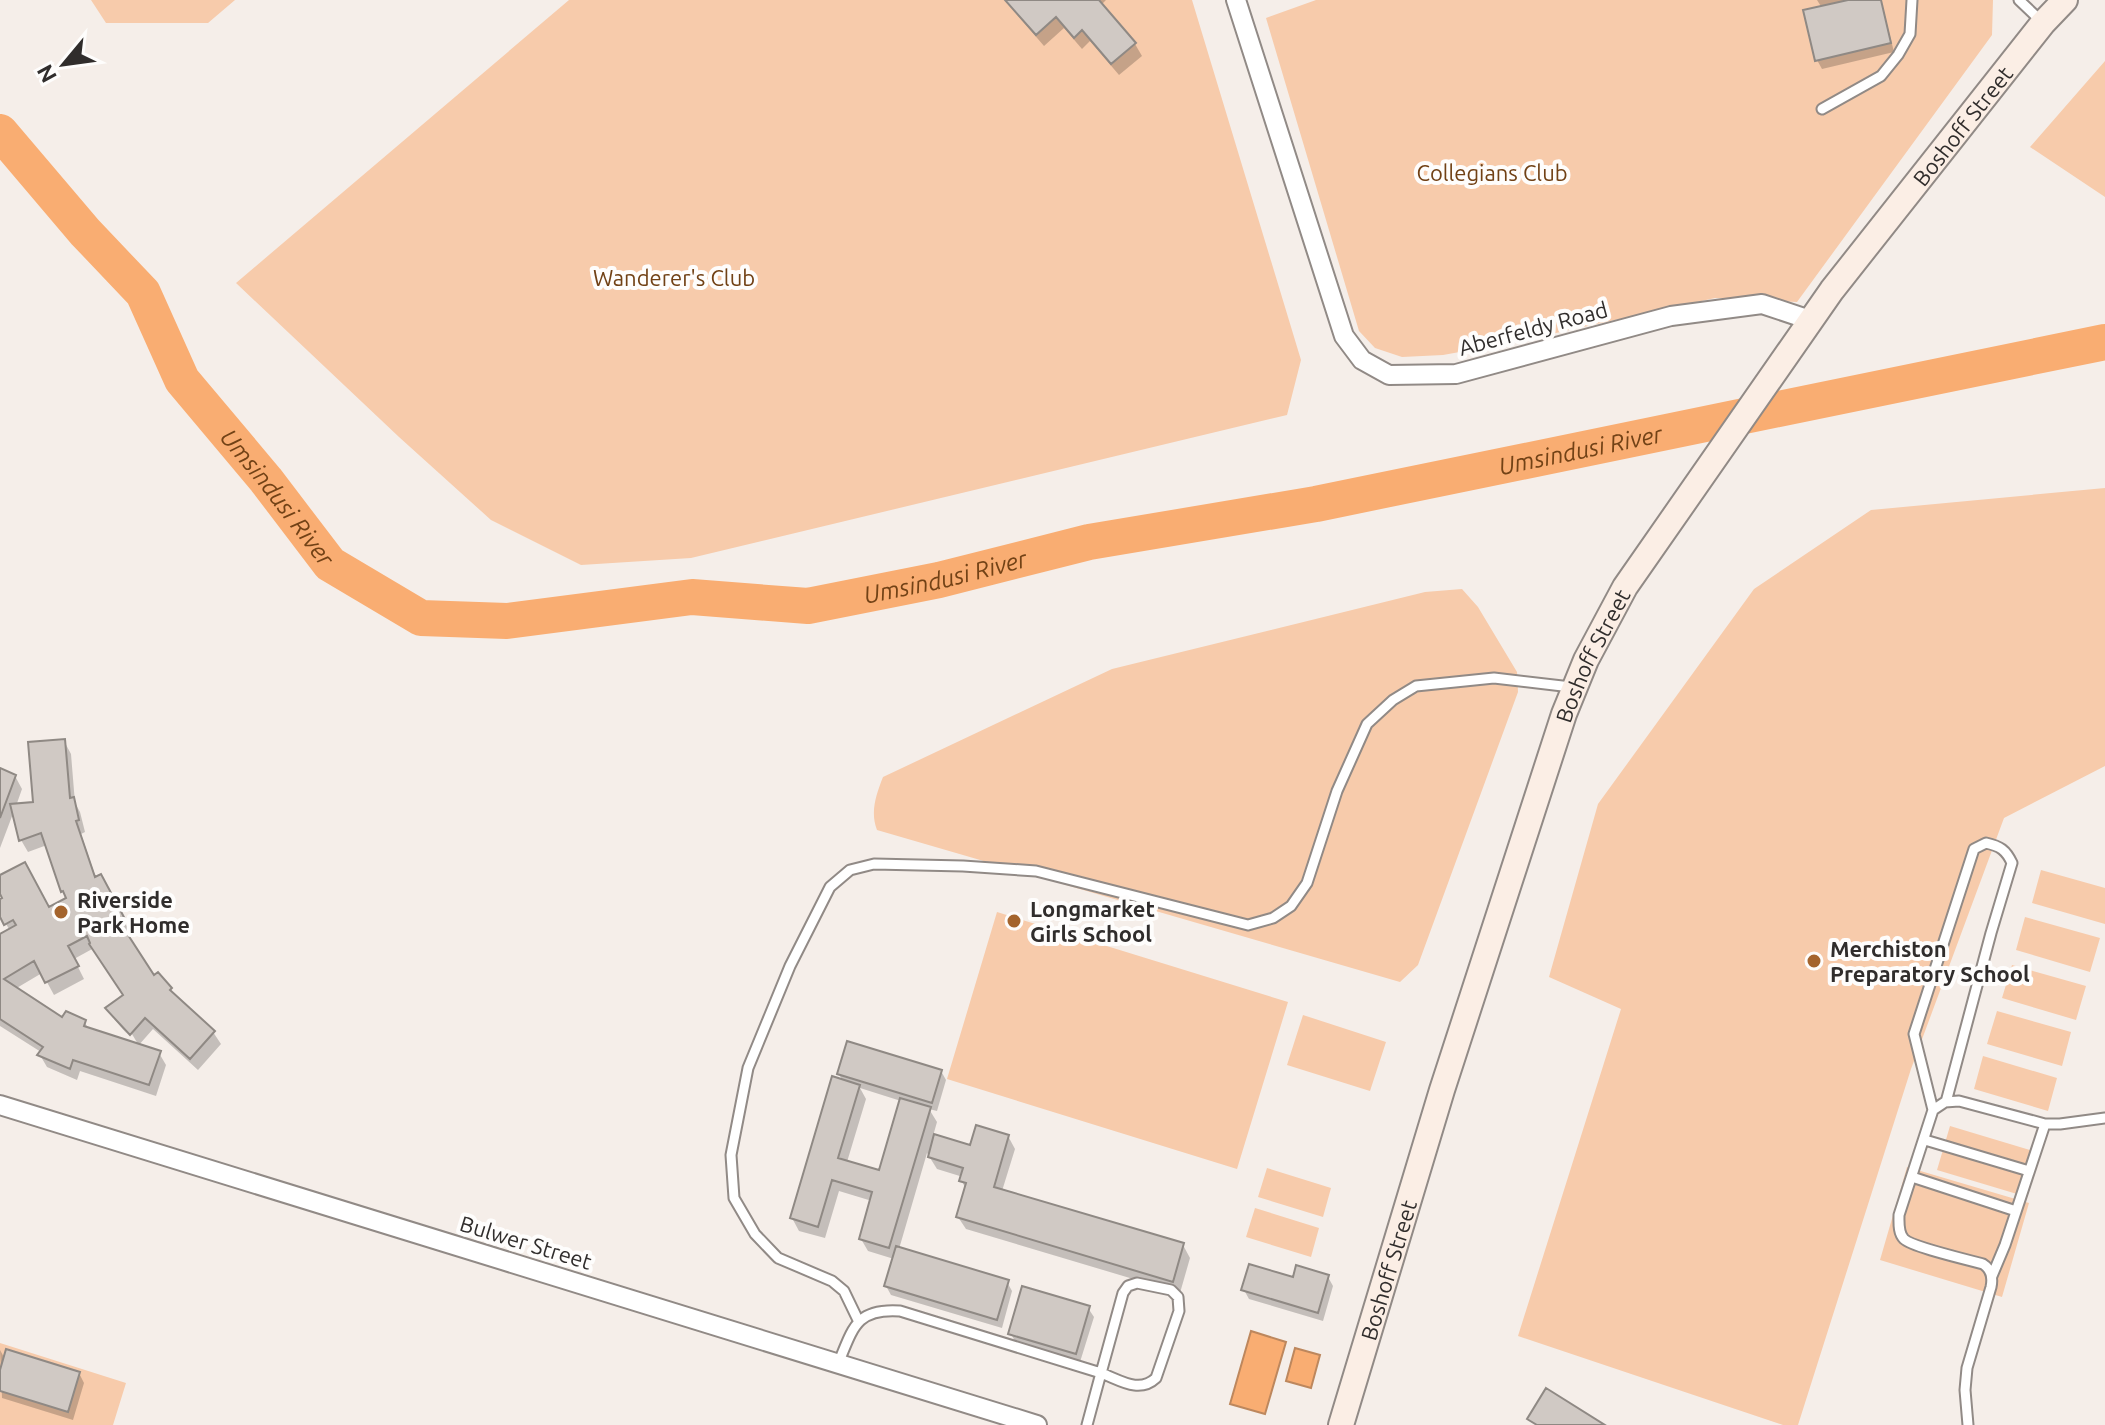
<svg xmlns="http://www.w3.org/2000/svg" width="2105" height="1425" viewBox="0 0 2105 1425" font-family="Ubuntu,sans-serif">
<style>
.green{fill:#f7cbab}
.water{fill:#f9ad72;stroke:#bd875d;stroke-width:2}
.shadow{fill:#0003;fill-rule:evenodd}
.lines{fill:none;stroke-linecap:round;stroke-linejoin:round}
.river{stroke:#f9ad72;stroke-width:36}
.building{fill:#d0c9c4;stroke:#8f8984;stroke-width:2}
.lane-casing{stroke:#918a86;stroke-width:13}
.street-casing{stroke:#918a86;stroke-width:22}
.secondary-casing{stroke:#918a86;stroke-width:28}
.lane{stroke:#fff;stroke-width:9}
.street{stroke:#fff;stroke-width:18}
.secondary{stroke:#fbeee5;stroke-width:24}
.poi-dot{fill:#a4642d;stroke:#fefdfc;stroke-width:3}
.labels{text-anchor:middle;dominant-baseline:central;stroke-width:8;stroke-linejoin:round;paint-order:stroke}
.street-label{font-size:22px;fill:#302d2c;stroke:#fefdfc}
.park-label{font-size:22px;fill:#714115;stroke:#fefdfc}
.poi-label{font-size:22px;font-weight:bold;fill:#302d2c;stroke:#fefdfc;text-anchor:start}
.water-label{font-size:24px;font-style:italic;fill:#724216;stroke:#fefdfc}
</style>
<rect width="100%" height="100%" fill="#f5eee9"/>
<path class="green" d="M91,0H235L208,23H106Z
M569,0H1192L1301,360L1287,415L691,558L581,565L491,520L399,437L236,283Z
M1316,0H1993L1992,35L1797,302L1715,298L1515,342L1443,355L1402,357L1375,348L1359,331L1266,18Z
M2105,61V197L2030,147Z
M2105,488V766L2004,818L1911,1069L1798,1425H1783L1518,1336L1621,1009L1549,977L1598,804L1754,589L1871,510Z
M1462,589L1478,607L1517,672L1518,692L1418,965L1400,982L877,830C870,812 876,795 883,777L1112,669L1425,592Z
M2041,870L2105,888V924L2032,903Z
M997,912L1288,1002L1237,1169L947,1079Z
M2025,917L2100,938L2090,972L2016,950Z
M2012,965L2086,986L2076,1020L2002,998Z
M1997,1011L2071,1032L2062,1066L1987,1044Z
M1303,1015L1386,1042L1370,1091L1287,1065Z
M1983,1056L2057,1078L2048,1111L1974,1089Z
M1950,1126L2040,1153L2027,1197L1937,1170Z
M1907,1167L2029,1203L2002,1297L1880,1260Z
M1267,1168L1331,1188L1323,1217L1258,1197Z
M1255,1208L1319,1228L1311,1257L1246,1237Z
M0,1343L126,1383L113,1425H0Z"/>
<path class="water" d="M1251,1331L1286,1342L1265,1414L1230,1404Z
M1295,1348L1320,1355L1311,1388L1286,1381Z"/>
<path class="shadow" d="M1007,0H1106L1101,5L1135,44L1142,56L1119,75L1090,41L1082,49L1064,28L1044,46L1013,10Z
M1817,0H1881L1894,52L1822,69L1817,60L1822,8Z
M64,741L71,754L75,803L80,812L85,832L81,834L96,878L107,889L131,934L127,937L153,978L170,989L175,998L213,1032L221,1044L198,1070L153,1029L138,1046L159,1053L166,1065L156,1096L80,1071L77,1080L47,1067L40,1055L41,1052L0,1026V936L10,931L0,913V901L5,899L0,890V878L48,909L68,899L63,891L47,845L28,852L21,840L14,811L0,848V770L15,776L22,789L16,806L35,804ZM94,948L125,997L108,1008L115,1020L127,1034L123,1028L127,1026L138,1044L89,1030L84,1021L63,1020L15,989L42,973L54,995L84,979L74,959Z
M941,1071L946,1080L937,1111L929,1109L937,1122L933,1136L971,1147L1008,1136L1015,1149L1002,1191L1183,1245L1190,1258L1180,1293L966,1229L958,1217L966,1190L962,1181L963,1177L937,1169L927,1153L899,1249L1007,1282L1012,1291L1002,1328L891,1295L886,1286L894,1259L868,1251L861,1239L872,1201L839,1191L825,1238L799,1231L792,1218L843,1082L839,1074ZM860,1088L901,1101L880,1172L847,1162L866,1099Z
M1328,1277L1333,1286L1323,1321L1249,1299L1244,1290L1294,1279Z
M1088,1308L1094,1317L1080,1362L1016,1343L1011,1334Z
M0,1350L5,1359L79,1373L84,1383L73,1420L2,1398Z"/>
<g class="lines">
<path class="river" id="s1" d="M0,132L85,232L143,293L182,380L266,480L330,564L421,618L507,621L692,597L808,606L939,580L1089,542L1316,504L2105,342"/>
</g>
<path class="building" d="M1005,0H1099L1136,43L1111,64L1082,30L1074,38L1056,17L1036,35Z
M1848,0H1881L1891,43L1815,61L1803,10Z
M65,739L70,798L74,797L79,820L76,821L95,877L101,874L126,921L121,924L154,975L158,972L172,988L170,990L215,1031L190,1059L145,1018L130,1035L105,1008L123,995L89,944L90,943L87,936L68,946L79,966L45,983L34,961L4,979L62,1017L66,1011L86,1020L84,1026L161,1051L149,1085L73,1060L70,1069L37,1055L43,1047L0,1019V934L16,925L13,920L4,925L0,917V899L2,898L0,894V875L25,862L49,907L66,898L63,891L61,892L41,833L19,841L10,804L33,802L28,742Z
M0,768L16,775L0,818Z
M847,1041L942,1070L932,1103L837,1074Z
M832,1076L860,1085L838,1158L879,1170L900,1098L931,1107L889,1248L859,1239L872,1192L832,1180L818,1227L790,1218Z
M976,1125L1009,1135L994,1187L1184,1243L1173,1282L956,1217L966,1183L959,1181L963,1168L928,1157L934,1134L970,1145Z
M896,1246L1009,1280L997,1320L884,1286Z
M1249,1264L1293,1277L1296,1265L1329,1275L1318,1313L1241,1290Z
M1022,1286L1090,1306L1076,1354L1008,1334Z
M6,1349L80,1372L68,1412L0,1391V1370Z
M1546,1388L1605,1425H1537L1527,1419Z"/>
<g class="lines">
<defs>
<path id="lane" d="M2019,0L2041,21
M1822,109L1881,76L1898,55L1910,34L1912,0
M1946,1102L1991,933L2012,863C2006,850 2000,846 1986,843L1974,849L1914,1034L1933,1110L1899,1215C1899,1223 1898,1233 1904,1239C1912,1247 1969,1260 1983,1264C1991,1269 1993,1278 1991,1287L1967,1368L1965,1390L1968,1425
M1933,1110L1945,1102L1959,1101L2045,1124H2060L2105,1118
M1925,1140L2029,1171
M1912,1177L2016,1211
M1992,1276L2005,1245L2045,1124
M858,1320L844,1291L832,1281L778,1258L755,1234L734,1198L731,1155L748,1068L790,966L830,887L850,870L874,864L963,866L1036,871L1248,925L1273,918L1291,906L1307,883L1337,791L1367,724L1393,700L1416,686L1494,678L1571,687
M838,1364C853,1328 856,1308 900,1311L1101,1373L1123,1293L1128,1286L1137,1283L1171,1290L1178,1297L1179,1311L1156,1378C1139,1394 1120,1380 1101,1373L1087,1425"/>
<path id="street" d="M1236,0L1344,336L1362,360L1389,375L1456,374L1671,316L1762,304L1810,320
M0,1105L1037,1425"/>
<g id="secondary">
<path id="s2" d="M1341,1425L1442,1090L1564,714L1586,660L1625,587L1832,290L2043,23L2065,0"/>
</g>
</defs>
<use href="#lane" class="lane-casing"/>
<use href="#street" class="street-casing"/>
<use href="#secondary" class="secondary-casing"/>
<use href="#lane" class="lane"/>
<use href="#street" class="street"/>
<use href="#secondary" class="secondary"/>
</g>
<g class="poi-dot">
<circle cx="61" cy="912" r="8"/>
<circle cx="1014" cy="921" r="8"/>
<circle cx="1814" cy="961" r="8"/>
</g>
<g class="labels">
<g class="street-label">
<text stroke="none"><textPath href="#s2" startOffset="1458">Boshoff Street</textPath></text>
<text transform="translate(1533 328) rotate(-15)">Aberfeldy Road</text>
<text stroke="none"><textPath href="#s2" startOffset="810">Boshoff Street</textPath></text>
<text transform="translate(526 1242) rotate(17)">Bulwer Street</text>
<text stroke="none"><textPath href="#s2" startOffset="162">Boshoff Street</textPath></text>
</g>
<g class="park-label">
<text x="1492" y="172">Collegians Club</text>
<text x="674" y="277">Wanderer's Club</text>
</g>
<g class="poi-label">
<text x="77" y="899">Riverside<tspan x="77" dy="25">Park Home</tspan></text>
<text x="1030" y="908">Longmarket<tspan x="1030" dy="25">Girls School</tspan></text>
<text x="1830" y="948">Merchiston<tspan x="1830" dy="25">Preparatory School</tspan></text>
</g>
<g class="water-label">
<text stroke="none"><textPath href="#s1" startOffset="1830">Umsindusi River</textPath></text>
<text stroke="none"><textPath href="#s1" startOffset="462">Umsindusi River</textPath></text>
<text stroke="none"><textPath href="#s1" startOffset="1182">Umsindusi River</textPath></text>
</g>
</g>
<g transform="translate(64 64) rotate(241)" stroke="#fefdfc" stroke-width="6" paint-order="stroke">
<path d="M0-6L14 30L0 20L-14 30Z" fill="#302d2c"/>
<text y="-12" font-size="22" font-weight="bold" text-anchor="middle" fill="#302d2c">N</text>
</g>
</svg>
